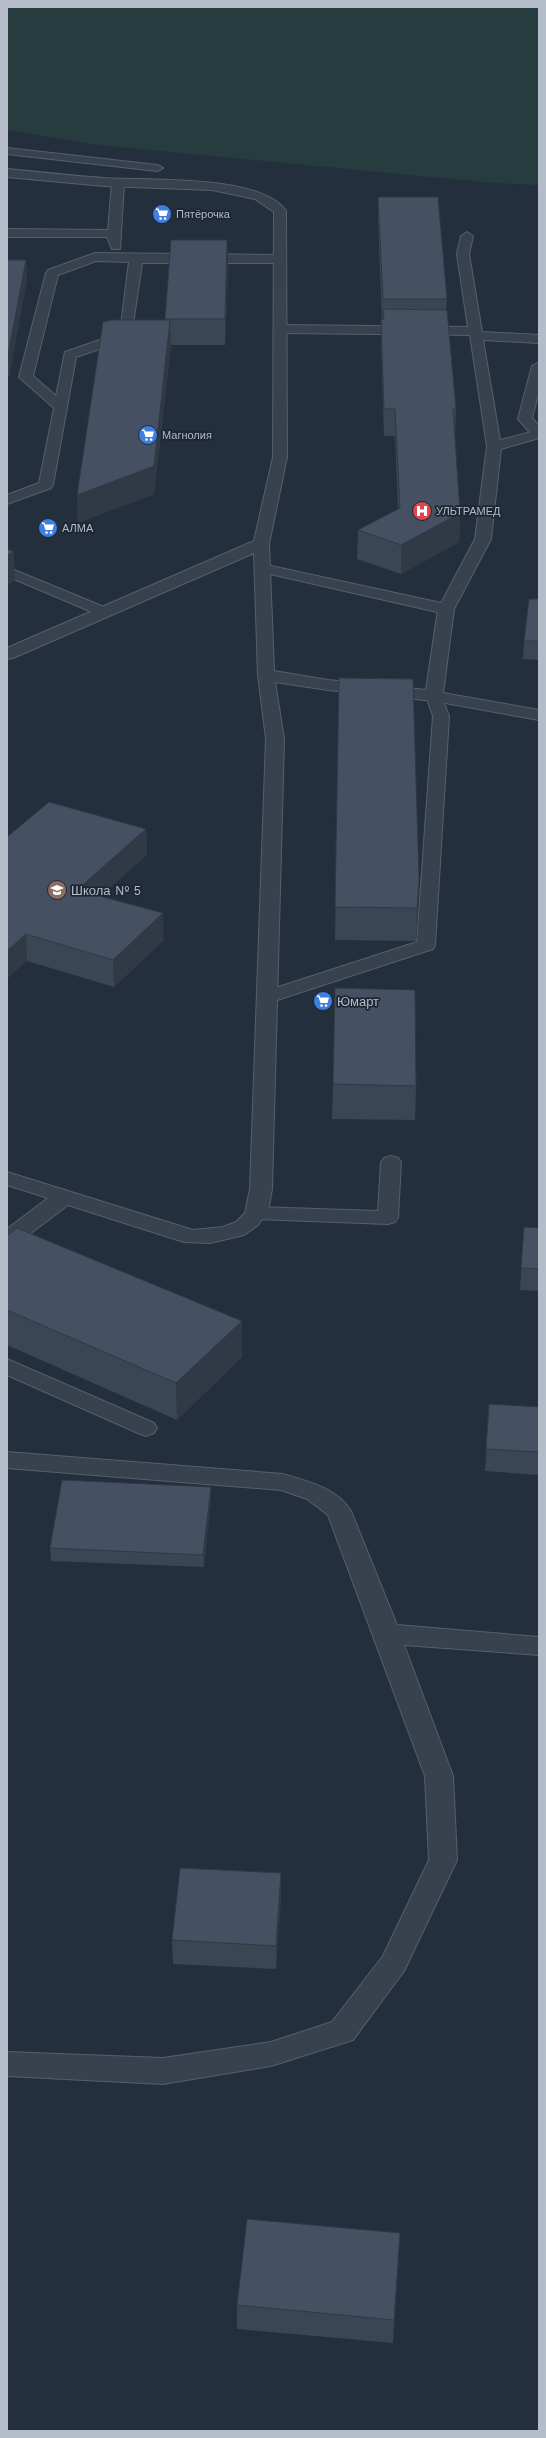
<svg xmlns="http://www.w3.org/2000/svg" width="546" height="2438" viewBox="0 0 546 2438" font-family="'Work Sans',sans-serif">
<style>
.green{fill:#263c3f}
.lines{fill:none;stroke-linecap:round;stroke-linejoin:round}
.service-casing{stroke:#565f6c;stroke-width:2}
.minor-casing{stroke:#565f6c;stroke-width:2}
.service{fill:#38414e;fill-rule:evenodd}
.minor{fill:#38414e;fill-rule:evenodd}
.wall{fill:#3b4654}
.shaded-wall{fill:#303945}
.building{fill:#455162;stroke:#303945}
.labels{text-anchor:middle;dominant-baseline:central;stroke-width:3.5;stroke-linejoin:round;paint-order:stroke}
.far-poi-label{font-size:11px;fill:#b4bcc9;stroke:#1d2633;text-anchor:start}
.poi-label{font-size:13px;fill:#b4bcc9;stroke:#1d2633;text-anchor:start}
</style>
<rect width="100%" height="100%" fill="#242f3e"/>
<path class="green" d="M7,7H539V185L494,183L98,145L7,130Z"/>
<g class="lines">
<defs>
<path id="service" d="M7,148L157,165L163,168L157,171L7,154Z
M118,180L124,183L120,249H112L107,237H7V229L108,230L112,183Z
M467,232L473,236L469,254L482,332L539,335V343L483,340L501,446L494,450L487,446L470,335L280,333L274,329L280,325L468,327L457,254L461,236Z
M95,253L280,255L286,259L280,263H142L131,338L76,357L53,485L51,488L7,504V495L39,483L54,408L19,377L46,273L48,270ZM96,261L129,262L120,333L65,352L56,396L33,376L58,275Z
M539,362V391L532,418L539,426V438L534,437L518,419L532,366Z
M262,564L446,604L454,609L446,614L257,571L255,568L257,565Z
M7,567L109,609L112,612L104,617L99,615L7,576Z
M434,691L440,693L449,716L435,945L433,949L274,1001H260L258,997L260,993L417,942L433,716L426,696L428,693Z
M391,1156L398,1158L401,1162L398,1218L395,1222L388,1224L256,1219L249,1217L246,1213L249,1209L256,1207L378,1211L381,1162L384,1158Z
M7,1359L154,1423L157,1428L154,1433L146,1436L138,1433L7,1375Z"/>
<path id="minor" d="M7,169C39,172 72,176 104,178C146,181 261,174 286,211L287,457L269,544L274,671L328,680L426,690L438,609L475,539L487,446L489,443L539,430V438L501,449L491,539L454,609L443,693L539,710V720L434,701L328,690L275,682L284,739L272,1189L268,1211L258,1225L244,1235L210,1243L184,1242L68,1205L15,1245L7,1247V1229L48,1198L7,1185V1172L193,1230L223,1227L236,1222L245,1213L250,1189L266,739L258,675L254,553L13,658L7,659V648L254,541L273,457L274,212L255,199L212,190L104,186L7,177Z
M7,1452L283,1474C307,1481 337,1488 351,1511L397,1625L539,1637V1655L404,1645L453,1776L457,1860L404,1971L353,2040L271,2066L163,2084L7,2076V2052L163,2058L271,2042L332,2022L383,1956L429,1860L425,1776L328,1515L307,1499L281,1490L7,1468Z"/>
</defs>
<use href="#service" class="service-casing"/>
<use href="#minor" class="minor-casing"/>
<use href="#service" class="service"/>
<use href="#minor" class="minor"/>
</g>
<path class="wall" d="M378,197L447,299L446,310L456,409L455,437L460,513L459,542L401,574L357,559L358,530L398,509L395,436H384L381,345V319H382L378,222Z
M171,240H227L228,265L225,345H171L154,494L78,523L77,495L165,320Z
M7,260H26L27,280L9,376H7Z
M539,599V660L523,659L524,641Z
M339,678L419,879L418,912L416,941L335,940Z
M146,829L147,855L100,896L164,940L114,987L27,961L7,837Z
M333,1084L416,1086L415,1120L332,1119Z
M524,1227L539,1228V1291L520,1290Z
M7,1236L242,1357L177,1420L7,1345Z
M489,1404L539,1407V1475L485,1471Z
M211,1487V1499L204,1567L51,1561L50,1548Z
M281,1897L276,1969L173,1964L172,1940Z
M399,2256L393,2343L237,2329V2305Z"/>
<path class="shaded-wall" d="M227,240L228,265L225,345V319Z
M26,260L27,280L9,376L8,355Z
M170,320L171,346L154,494L78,523L77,495Z
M460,513L459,542L401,574V545Z
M14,552L15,581L7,585V555Z
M146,829L147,855L78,916L77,890Z
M419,879L418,912L416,941L417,908Z
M163,913L164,940L114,987L113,960Z
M26,934L27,961L7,979V951Z
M242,1321V1357L177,1420L176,1383Z
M211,1487V1499L204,1567L203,1555Z
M281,1873V1897L276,1969V1946Z
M400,2233L399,2256L393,2343L394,2320Z"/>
<path class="building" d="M378,197H438L447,299H383Z
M171,240H227L225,319H165Z
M7,260H26L8,355H7Z
M383,309L447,310L456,409H453L460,513L401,545L358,530L400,508L395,409H384L381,319H384Z
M111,320H170L154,466L77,495L103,322Z
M7,549L14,552L7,555Z
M529,599H539V641H524Z
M339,678L413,679L419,879L417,908L335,907Z
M49,802L146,829L77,890L163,913L113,960L26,934L7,951V837Z
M335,988L415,990L416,1086L333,1084Z
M524,1227L539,1228V1269L521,1268Z
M17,1228L242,1321L176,1383L7,1310V1236Z
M489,1404L539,1407V1452L486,1449Z
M62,1480L211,1487L203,1555L50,1548Z
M180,1868L281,1873L276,1946L172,1940Z
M247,2219L400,2233L394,2320L237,2305Z"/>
<defs>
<symbol id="supermarket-disc" viewBox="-11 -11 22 22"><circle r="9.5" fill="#3f7fe0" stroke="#1d2633"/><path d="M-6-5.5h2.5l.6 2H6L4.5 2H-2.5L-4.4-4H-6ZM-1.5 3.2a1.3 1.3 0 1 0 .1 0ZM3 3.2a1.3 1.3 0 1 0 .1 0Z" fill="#fff"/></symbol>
<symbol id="hospital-disc" viewBox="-11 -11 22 22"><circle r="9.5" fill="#e0444e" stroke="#1d2633"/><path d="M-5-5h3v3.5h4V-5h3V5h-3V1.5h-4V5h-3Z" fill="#fff"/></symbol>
<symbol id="school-disc" viewBox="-11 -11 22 22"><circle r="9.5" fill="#8d6e63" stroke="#1d2633"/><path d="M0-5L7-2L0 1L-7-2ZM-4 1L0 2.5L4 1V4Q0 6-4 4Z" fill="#fff"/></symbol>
</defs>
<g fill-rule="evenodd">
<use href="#supermarket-disc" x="151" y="203" width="22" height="22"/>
<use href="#supermarket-disc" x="137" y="424" width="22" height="22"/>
<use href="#hospital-disc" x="411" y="500" width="22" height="22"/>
<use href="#supermarket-disc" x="37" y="517" width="22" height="22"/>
<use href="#school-disc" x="46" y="879" width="22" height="22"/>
<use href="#supermarket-disc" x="312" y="990" width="22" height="22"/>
</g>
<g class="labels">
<g class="far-poi-label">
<text x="176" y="214">Пятёрочка</text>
<text x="162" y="435">Магнолия</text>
<text x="436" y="511">УЛЬТРАМЕД</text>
<text x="62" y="528">АЛМА</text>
</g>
<g class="poi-label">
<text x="71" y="890">Школа № 5</text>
<text x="337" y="1001">Юмарт</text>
</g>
</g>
<rect width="546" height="2438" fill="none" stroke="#b4bcc9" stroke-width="16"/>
</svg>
